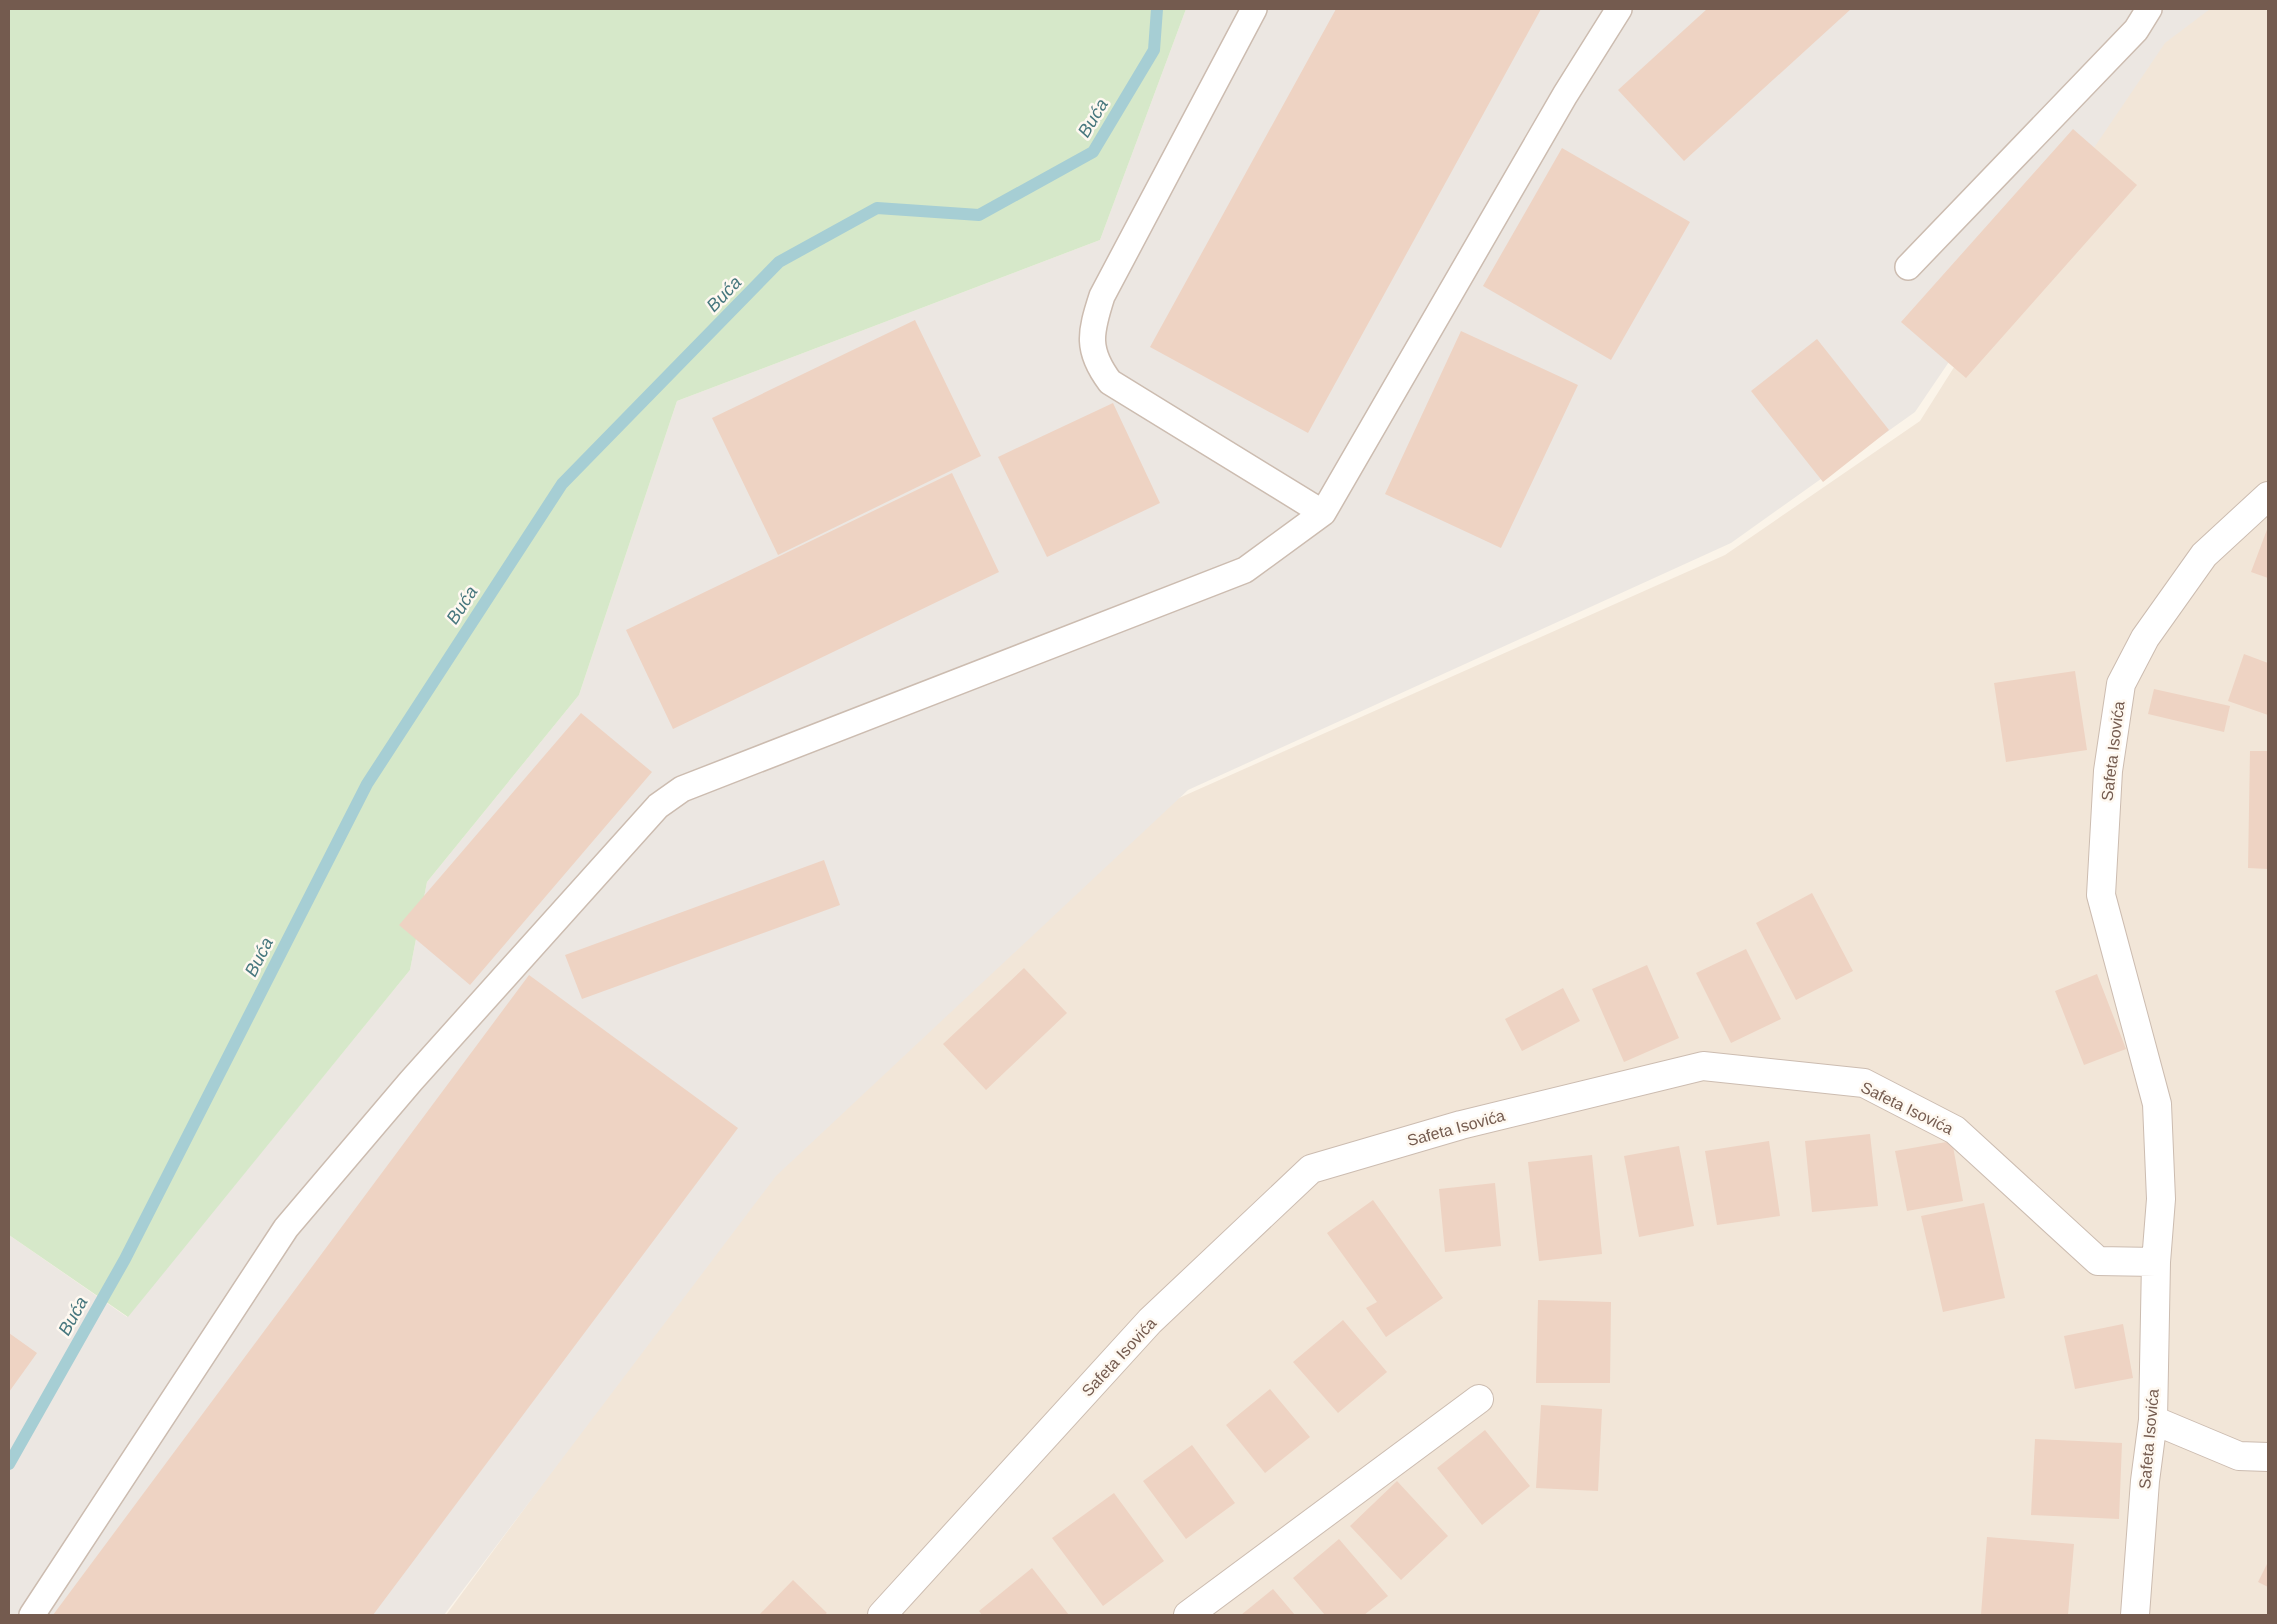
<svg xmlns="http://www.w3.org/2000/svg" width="2277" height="1624" viewBox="0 0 2277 1624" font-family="Helvetica,sans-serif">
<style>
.residential{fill:#f2e6d8}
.industrial{fill:#ece7e2}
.green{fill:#d6e8c9}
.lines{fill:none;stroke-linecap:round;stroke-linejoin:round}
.stream{stroke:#a6ced4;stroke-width:12}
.building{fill:#eed3c3}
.service-casing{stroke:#ccbcb0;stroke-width:28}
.minor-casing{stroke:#ccbcb0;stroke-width:30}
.service{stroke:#fff;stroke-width:25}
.minor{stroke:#fff;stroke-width:28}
.labels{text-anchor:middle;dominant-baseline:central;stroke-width:5;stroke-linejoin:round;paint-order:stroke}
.street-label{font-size:16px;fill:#745b4f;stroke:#fef8f0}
.water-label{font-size:18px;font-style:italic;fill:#47777e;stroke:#fef8f0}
</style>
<rect width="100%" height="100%" fill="#fbf4e9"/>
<path class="residential" d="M2202,9H2268V1615H446L773,1171L1170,802L1725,555L1920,421L2161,40Z"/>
<path class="industrial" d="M1186,9H2210L2165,43L1915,412L1731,543L1188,790L776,1176L444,1615H9V1235L127,1317L410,970L427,882L579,695L677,401L1100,240Z"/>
<path class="green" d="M9,9H1186L1100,240L677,401L579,695L427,882L410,970L128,1317L9,1235Z"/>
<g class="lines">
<path class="stream" d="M9,1464L125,1259L367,784L562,484L779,262L877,208L979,215L1093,152L1154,50L1157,9"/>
</g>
<path class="building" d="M1336,9H1541L1308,433L1150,347Z
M1707,9H1851L1684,161L1618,90Z
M2073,129L2137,185L1966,378L1901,322Z
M1562,148L1690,222L1611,360L1483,286Z
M915,320L981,456L778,555L712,418Z
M1461,331L1578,385L1501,548L1385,494Z
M1817,339L1889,430L1823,482L1751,391Z
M1113,403L1160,503L1047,557L998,457Z
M952,473L999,572L673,729L626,630Z
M2268,527V578L2251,572Z
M2244,654L2268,663V715L2228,701Z
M2075,671L2087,750L2006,762L1994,683Z
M2154,689L2230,706L2224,732L2148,714Z
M581,713L652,772L470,985L399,925Z
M2250,751H2268V869L2248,868Z
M824,860L840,905L582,999L565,955Z
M1812,893L1853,971L1796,1000L1756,923Z
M1746,949L1781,1019L1731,1043L1696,973Z
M1647,965L1679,1038L1624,1062L1592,989Z
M1024,968L1067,1013L986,1090L943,1044Z
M2097,974L2126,1049L2084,1065L2055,991Z
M529,975L738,1128L373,1615H53Z
M1563,988L1580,1021L1522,1051L1505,1019Z
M1870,1134L1878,1206L1812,1212L1805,1141Z
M1769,1141L1780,1216L1717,1225L1705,1151Z
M1952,1141L1963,1201L1907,1211L1895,1151Z
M1679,1146L1694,1226L1639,1237L1624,1156Z
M1592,1155L1602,1254L1539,1261L1528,1162Z
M1495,1183L1501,1246L1445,1252L1439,1189Z
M1373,1200L1443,1298L1386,1337L1366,1308L1377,1302L1327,1233Z
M1984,1203L2005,1298L1943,1312L1921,1216Z
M1538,1300L1611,1302L1610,1383H1536Z
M1343,1320L1387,1372L1338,1413L1293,1362Z
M2123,1324L2133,1378L2075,1389L2064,1336Z
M9,1333L37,1353L9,1392Z
M1270,1389L1310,1437L1265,1473L1226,1425Z
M1541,1405L1602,1409L1598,1491L1536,1488Z
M1485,1430L1530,1486L1482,1525L1437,1468Z
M2035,1439L2122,1443L2119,1519L2031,1515Z
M1192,1445L1235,1503L1186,1539L1143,1481Z
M1397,1481L1448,1536L1401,1580L1350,1526Z
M1114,1493L1164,1561L1103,1606L1052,1538Z
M1987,1537L2074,1544L2068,1615H1981Z
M1339,1539L1388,1596L1364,1615H1325L1293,1578Z
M2268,1562V1587L2258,1582Z
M1032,1568L1069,1615H982L979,1611Z
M793,1580L827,1613L824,1615H759Z
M1273,1589L1295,1615H1241Z"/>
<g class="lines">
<defs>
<path id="service" d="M1254,9L1102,296C1090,333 1086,350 1110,382L1323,513
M1908,267L2136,30L2149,9
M32,1615L286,1228L411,1081L658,806L682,789L1245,570L1323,513L1565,95L1619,9"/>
<path id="minor" d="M2153,1420L2239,1456L2268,1457
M882,1615L1150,1321L1311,1169L1461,1125L1703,1066L1864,1083L1955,1130L2098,1261L2156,1262
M1188,1615L1479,1399
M2135,1615L2145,1481L2153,1420L2156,1262L2161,1199L2157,1104L2101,895L2108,771L2121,684L2145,638L2204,555L2268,496"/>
</defs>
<use href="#service" class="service-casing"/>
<use href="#minor" class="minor-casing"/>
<use href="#service" class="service"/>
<use href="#minor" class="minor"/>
</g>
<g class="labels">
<g class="street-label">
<text transform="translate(2113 751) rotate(-83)">Safeta Isovića</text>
<text transform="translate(1907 1108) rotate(26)">Safeta Isovića</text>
<text transform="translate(1456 1128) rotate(-15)">Safeta Isovića</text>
<text transform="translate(1119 1357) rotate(-47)">Safeta Isovića</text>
<text transform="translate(2149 1439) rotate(-85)">Safeta Isovića</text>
</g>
<g class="water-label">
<text transform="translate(1093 118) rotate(-59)">Buća</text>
<text transform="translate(724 294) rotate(-46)">Buća</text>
<text transform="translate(462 605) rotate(-57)">Buća</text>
<text transform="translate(259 957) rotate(-63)">Buća</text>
<text transform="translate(73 1316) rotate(-61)">Buća</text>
</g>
</g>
<rect width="2277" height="1624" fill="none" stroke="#745b4f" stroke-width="20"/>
</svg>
